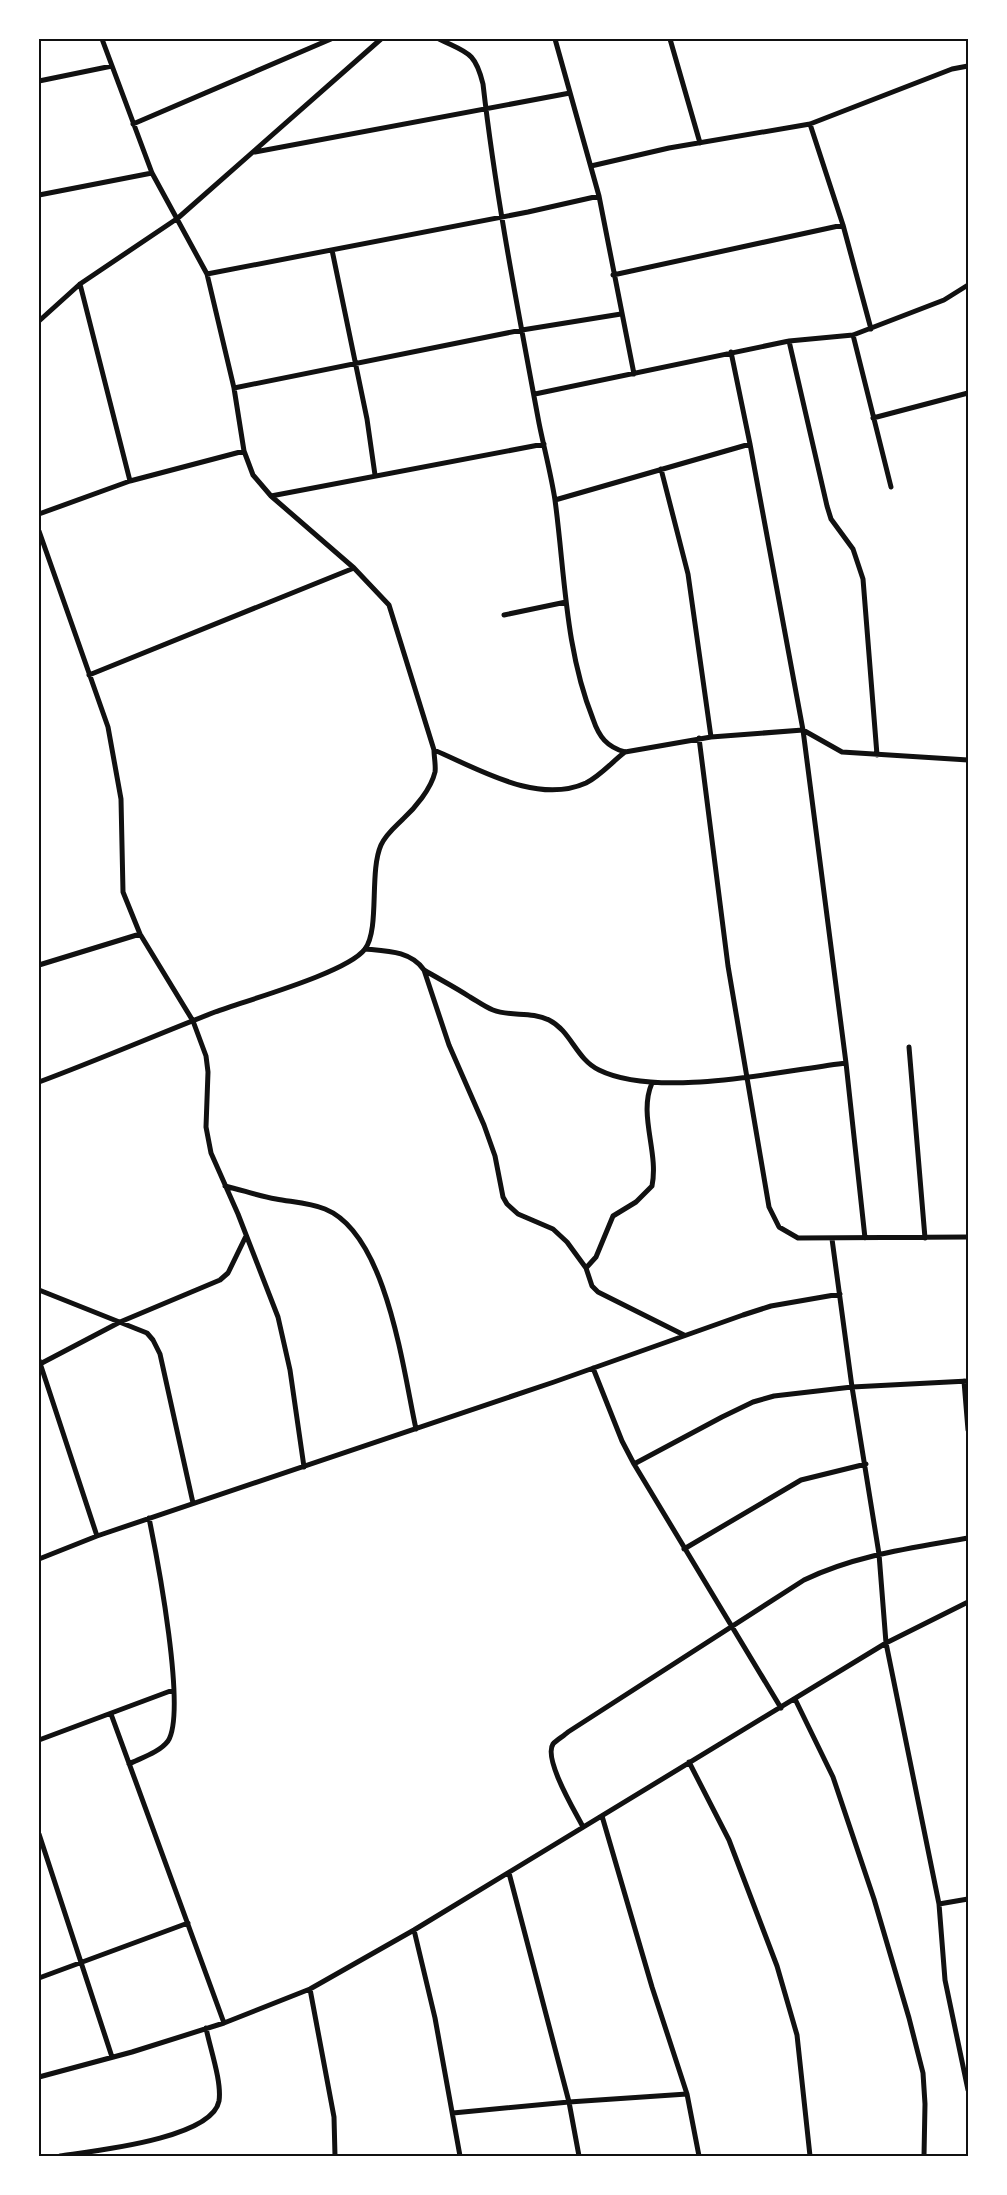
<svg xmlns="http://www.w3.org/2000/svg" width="1007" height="2195" viewBox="0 0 1007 2195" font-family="'PT Sans',sans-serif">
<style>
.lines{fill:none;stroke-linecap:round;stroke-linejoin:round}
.minor{stroke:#111;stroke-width:5}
.neatline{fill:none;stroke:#111;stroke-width:2}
</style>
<rect width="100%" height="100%" fill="#fff"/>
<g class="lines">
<path class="minor" d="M439,39C467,53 475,51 483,84C496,198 518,310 539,423C544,448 551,474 555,500C565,574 565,649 593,719C599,737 607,747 625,752L711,737L803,730L842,752L968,760
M555,39L599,196L634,374
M670,39L700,143
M39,81L112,66
M133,124L331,39
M810,124L843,225L871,329
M255,152L570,93
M591,166L669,148L810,124L952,69L968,66
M39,195L152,173
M332,250L367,419L375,475
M207,274L528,212L599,196
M613,275L843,225
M80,284L130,481
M39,321L80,284L178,218L381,39
M853,335L891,487
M789,341L827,506L831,519L853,549L863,579L877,755
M731,352L750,444L803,730L846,1063L865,1238
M234,388L522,330L621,314
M535,394L789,341L853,335L944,300L968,285
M873,418L968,393
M661,469L688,574L711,737
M271,496L544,444
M555,500L750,444
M39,514L130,481L244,451
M39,531L108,727L121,799L123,892L140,934L193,1021L206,1056L208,1072L206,1127L211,1153L238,1214L278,1317L290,1370L304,1467
M504,615L566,602
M89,675L354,568
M699,738L728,966L769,1207L779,1227L798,1238L968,1237
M434,750C479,769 537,805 586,783C600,776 613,761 625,752
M365,949C387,951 411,951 424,970L449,1045L484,1125L495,1156L503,1197L507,1204L518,1214L553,1229L567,1242L586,1268L592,1286L598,1292L684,1335
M39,965L140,934
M424,970C439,979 455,987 470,997C477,1001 485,1007 493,1010C511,1017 531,1011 549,1020C571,1031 576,1059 599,1070C658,1099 780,1071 846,1063
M909,1047L925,1238
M39,1082C98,1060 156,1035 215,1012C247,1000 347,973 365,949C380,929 369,872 381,845C386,834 395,827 403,819C415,808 431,789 435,772C436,766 434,757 434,750L389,605L354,568L271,496L253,475L244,451L234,388L207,274L152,173L102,39
M225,1186C242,1190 259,1196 276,1199C292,1202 310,1203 325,1209C387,1234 403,1370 416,1429
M832,1239L852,1387L879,1554L886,1643L939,1904L945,1980L968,2090
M586,1268L596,1257L613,1216L636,1202L652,1186C659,1152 638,1115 652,1083
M39,1290L147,1333L153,1340L160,1354L193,1503
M39,1360L97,1536
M40,1364L120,1322L220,1280L228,1273L246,1236
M593,1368L622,1441L634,1464L781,1708
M964,1381L968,1430
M634,1464L722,1417L753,1402L774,1396L852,1387L968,1381
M684,1549L801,1480L866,1464
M39,1559L97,1536L554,1382L743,1315L771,1306L840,1294
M795,1699L833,1777L874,1899L909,2018L923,2073L925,2104L924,2156
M111,1714L224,2023
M39,1740L173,1690
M689,1762L729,1840L777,1966L797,2035L810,2156
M129,1764C141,1758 160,1752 168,1741C187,1712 157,1557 149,1518
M602,1816L652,1987L687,2094L699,2156
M583,1827C576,1813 543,1759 553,1744C556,1740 564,1736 568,1732L804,1580C856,1555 912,1548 968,1538
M39,1834L112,2057
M509,1873L569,2102L579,2156
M939,1904L968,1899
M414,1930L435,2018L460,2156
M39,1978L188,1923
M310,1989L334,2117L335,2156
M39,2077L132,2052L224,2023L310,1989L414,1930L886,1643L968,1602
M453,2113L569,2102L687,2094
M60,2156C93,2151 212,2139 219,2101C222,2082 210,2048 206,2028"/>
</g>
<rect width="1007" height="2195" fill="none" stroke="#ffffff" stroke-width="80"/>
<rect x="40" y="40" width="927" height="2115" class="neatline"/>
</svg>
